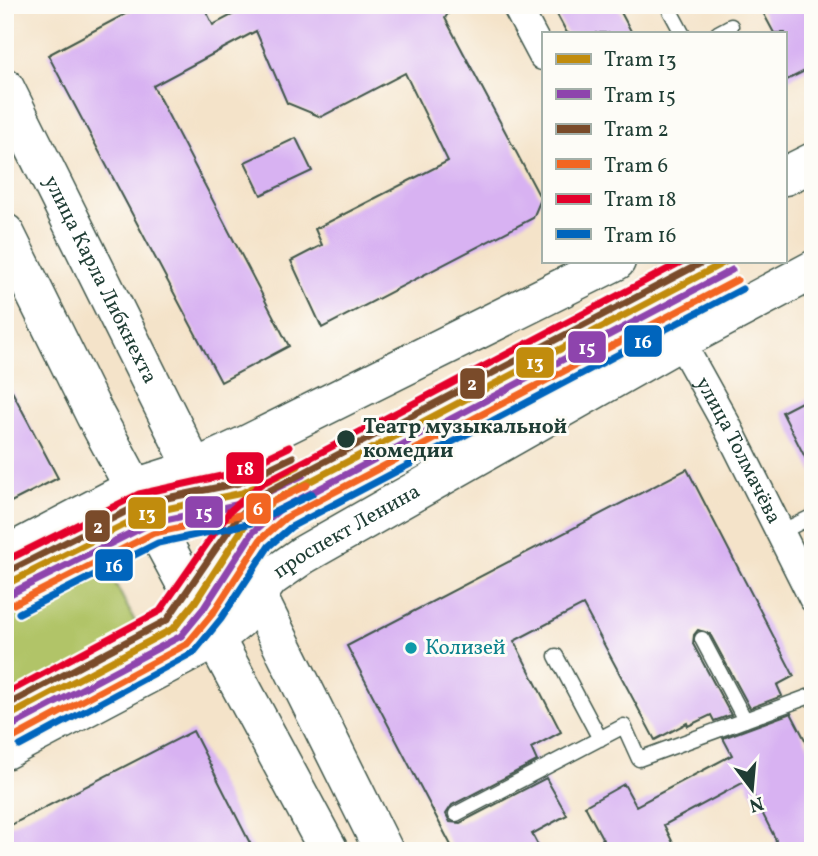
<svg xmlns="http://www.w3.org/2000/svg" width="818" height="856" viewBox="0 0 818 856" font-family="Vollkorn,serif">
<style>
.green{fill:#b1c468;stroke:#68804e;stroke-width:2}
.building{fill:#d8b2f2}
.lines{fill:none;stroke-linecap:round;stroke-linejoin:round}
.lane-casing{stroke:#3f564a;stroke-width:17}
.street-casing{stroke:#3f564a;stroke-width:31}
.secondary-casing{stroke:#3f564a;stroke-width:41}
.lane{stroke:#fff;stroke-width:14}
.street{stroke:#fff;stroke-width:28}
.secondary{stroke:#fff;stroke-width:38}
.tram-1-casing{stroke:#fdfcf7;stroke-width:12}
.tram-2-casing{stroke:#fdfcf7;stroke-width:12}
.tram-3-casing{stroke:#fdfcf7;stroke-width:12}
.tram-4-casing{stroke:#fdfcf7;stroke-width:12}
.tram-5-casing{stroke:#fdfcf7;stroke-width:12}
.tram-6-casing{stroke:#fdfcf7;stroke-width:12}
.tram-1{stroke:#c18c0d;stroke-width:7}
.tram-2{stroke:#8e44ad;stroke-width:7}
.tram-3{stroke:#7a4b2a;stroke-width:7}
.tram-4{stroke:#f26522;stroke-width:7}
.tram-5{stroke:#e4002b;stroke-width:7}
.tram-6{stroke:#0065bd;stroke-width:7}
.stop-dot{fill:#1f3d34;stroke:#fdfcf7;stroke-width:2.5}
.culture-dot{fill:#0f9aa8;stroke:#fdfcf7;stroke-width:2.5}
.labels{text-anchor:middle;dominant-baseline:central;stroke-width:6;stroke-linejoin:round;paint-order:stroke}
.street-label{font-size:21px;fill:#1f3d34;stroke:#fdfcf7}
.stop-label{font-size:21px;font-weight:bold;fill:#1f3d34;stroke:#fdfcf7;text-anchor:start}
.culture-label{font-size:21px;fill:#0d838f;stroke:#fdfcf7;text-anchor:start}
.line-badge{stroke:#fdfcf7;stroke-width:2.5}
.badge-label{font-size:19px;text-anchor:middle;font-weight:bold;fill:#fff}
</style>
<rect width="100%" height="100%" fill="#fdfcf7"/>
<filter id="ink" filterUnits="userSpaceOnUse"><feTurbulence type="fractalNoise" baseFrequency=".0143" numOctaves="2"/><feDisplacementMap in="SourceGraphic" scale="14" xChannelSelector="R" yChannelSelector="G"/><feConvolveMatrix kernelMatrix="1 2 1 2 8 2 1 2 1" color-interpolation-filters="sRGB"/></filter>
<filter id="wash" filterUnits="userSpaceOnUse"><feTurbulence type="fractalNoise" baseFrequency=".00686" numOctaves="4" result="noise"/><feDisplacementMap in="SourceGraphic" scale="28" xChannelSelector="R" yChannelSelector="G"/><feGaussianBlur stdDeviation="1.57" result="paint"/><feColorMatrix in="noise" values="0 0 0 0 0 0 0 0 0 0 0 0 0 0 0 0 0 1.4 0 .05"/><feComposite in="paint" operator="in"/></filter>
<g filter="url(#wash)">
<rect width="100%" height="100%" fill="#f4e3c9"/>
<path class="green" d="M98,550L142,635L5,707V598Z"/>
<g id="blocks">
<path class="building" d="M142,5H203L213,25L251,5H454L445,18L541,199L533,218L322,328L291,261L322,245L315,229L448,161L405,73L321,117L287,103L256,31L153,86L289,346L221,382L48,55Z
M552,5H617L632,33H567Z
M759,5H807L813,17V67L785,81V33H774Z
M296,138L312,171L261,195L245,162Z
M5,378L58,478L5,505Z
M813,396V473L782,412Z
M687,469L794,676L777,685L782,696L750,708L710,634L698,630L694,635L693,644L731,715L714,721L711,715L688,726L687,723L655,740L583,605L514,641L561,732L531,748L537,761L452,805L446,814L450,822L460,823L546,778L567,815L532,834L541,851H454L347,646Z
M791,713L813,755V851H773L776,840L746,781L664,825L677,851H609L585,806L624,784L636,806L732,755L723,738Z
M193,731L254,851H5V828Z"/>
</g>
</g>
<g filter="url(#ink)">
<use href="#blocks" fill-opacity="0" stroke="#3f564a" stroke-width="2"/>
<g class="lines">
<defs>
<path id="lane" d="M667,5L682,33
M718,33L731,26
M779,533L813,516
M702,639L745,720
M556,656L600,739
M456,814L624,726L639,759L813,695"/>
<g id="street">
<path d="M516,5L543,56"/>
<path id="s1" d="M680,341L726,424L813,598"/>
</g>
<g id="secondary">
<path id="s2" d="M5,88L384,851"/>
<path d="M785,176L813,162"/>
<path d="M5,233L95,415L329,851"/>
<path d="M5,556L134,488L194,469L248,444L616,261"/>
<path id="s3" d="M5,750L215,639L238,620L270,578L303,555L680,341L813,270"/>
</g>
</defs>
<use href="#lane" class="lane-casing"/>
<use href="#street" class="street-casing"/>
<use href="#secondary" class="secondary-casing"/>
<use href="#lane" class="lane"/>
<use href="#street" class="street"/>
<use href="#secondary" class="secondary"/>
<defs>
<path id="tram-1" d="M5,585L147,513L242,493L298,466
M5,718L174,628L195,602L245,525L273,501L727,261"/>
<path id="tram-2" d="M10,594L151,523L245,503L303,475
M10,727L181,636L204,608L253,532L279,510L732,270"/>
<path id="tram-3" d="M5,573L143,503L239,483L293,457
M5,706L167,620L237,518L267,492L705,261"/>
<path id="tram-4" d="M14,604L154,533L249,513L307,485
M15,737L187,644L213,613L261,539L285,518L737,280"/>
<path id="tram-5" d="M5,561L139,494L235,473L289,447
M5,694L160,611L229,512L261,484L683,261"/>
<path id="tram-6" d="M19,613L158,543L252,523L312,494
M20,746L194,652L221,619L269,546L291,527L742,289"/>
</defs>
<use href="#tram-1" class="tram-1-casing"/>
<use href="#tram-2" class="tram-2-casing"/>
<use href="#tram-3" class="tram-3-casing"/>
<use href="#tram-4" class="tram-4-casing"/>
<use href="#tram-5" class="tram-5-casing"/>
<use href="#tram-6" class="tram-6-casing"/>
<use href="#tram-1" class="tram-1"/>
<use href="#tram-2" class="tram-2"/>
<use href="#tram-3" class="tram-3"/>
<use href="#tram-4" class="tram-4"/>
<use href="#tram-5" class="tram-5"/>
<use href="#tram-6" class="tram-6"/>
</g>
</g>
<circle class="stop-dot" cx="346" cy="439" r="10"/>
<circle class="culture-dot" cx="411" cy="648" r="7"/>
<g class="labels">
<g class="street-label">
<text stroke="none"><textPath href="#s2" startOffset="214">улица Карла Либкнехта</textPath></text>
<text stroke="none"><textPath href="#s1" startOffset="124">улица Толмачёва</textPath></text>
<text stroke="none"><textPath href="#s3" startOffset="410">проспект Ленина</textPath></text>
</g>
<g class="stop-label">
<text x="363" y="427">Театр музыкальной<tspan x="363" dy="24">комедии</tspan></text>
</g>
<g class="culture-label">
<text x="425" y="648">Колизей</text>
</g>
</g>
<g class="line-badge">
<rect x="623" y="324" width="40" height="34" rx="7" fill="#0065bd"/>
<rect x="567" y="330" width="40" height="34" rx="7" fill="#8e44ad"/>
<rect x="515" y="346" width="40" height="33" rx="7" fill="#c18c0d"/>
<rect x="459" y="367" width="27" height="33" rx="7" fill="#7a4b2a"/>
<rect x="225" y="451" width="40" height="34" rx="7" fill="#e4002b"/>
<rect x="245" y="492" width="27" height="33" rx="7" fill="#f26522"/>
<rect x="184" y="495" width="40" height="34" rx="7" fill="#8e44ad"/>
<rect x="127" y="496" width="40" height="34" rx="7" fill="#c18c0d"/>
<rect x="84" y="509" width="27" height="34" rx="7" fill="#7a4b2a"/>
<rect x="94" y="548" width="40" height="34" rx="7" fill="#0065bd"/>
</g>
<g class="badge-label">
<text x="643" y="348">16</text>
<text x="587" y="354">15</text>
<text x="535" y="369">13</text>
<text x="472" y="390">2</text>
<text x="245" y="475">18</text>
<text x="258" y="515">6</text>
<text x="204" y="519">15</text>
<text x="147" y="520">13</text>
<text x="98" y="533">2</text>
<text x="114" y="572">16</text>
</g>
<rect width="818" height="856" fill="none" stroke="#fdfcf7" stroke-width="28"/>
<rect x="542" y="32" width="245" height="231" fill="#fdfcf7" stroke="#a4b0a9" stroke-width="2"/>
<rect x="556" y="54" width="35" height="10" fill="#c18c0d" stroke="#a4b0a9" stroke-width="2"/>
<text x="604" y="66" font-size="21" fill="#1f3d34">Tram 13</text>
<rect x="556" y="89" width="35" height="10" fill="#8e44ad" stroke="#a4b0a9" stroke-width="2"/>
<text x="604" y="102" font-size="21" fill="#1f3d34">Tram 15</text>
<rect x="556" y="124" width="35" height="10" fill="#7a4b2a" stroke="#a4b0a9" stroke-width="2"/>
<text x="604" y="136" font-size="21" fill="#1f3d34">Tram 2</text>
<rect x="556" y="159" width="35" height="10" fill="#f26522" stroke="#a4b0a9" stroke-width="2"/>
<text x="604" y="172" font-size="21" fill="#1f3d34">Tram 6</text>
<rect x="556" y="194" width="35" height="10" fill="#e4002b" stroke="#a4b0a9" stroke-width="2"/>
<text x="604" y="206" font-size="21" fill="#1f3d34">Tram 18</text>
<rect x="556" y="229" width="35" height="10" fill="#0065bd" stroke="#a4b0a9" stroke-width="2"/>
<text x="604" y="242" font-size="21" fill="#1f3d34">Tram 16</text>
<g transform="translate(752 789) rotate(164)" stroke="#fdfcf7" stroke-width="5" paint-order="stroke">
<path d="M0-5L12 26L0 18L-12 26Z" fill="#1f3d34"/>
<text y="-10" font-size="19" font-weight="bold" text-anchor="middle" fill="#1f3d34">N</text>
</g>
</svg>
